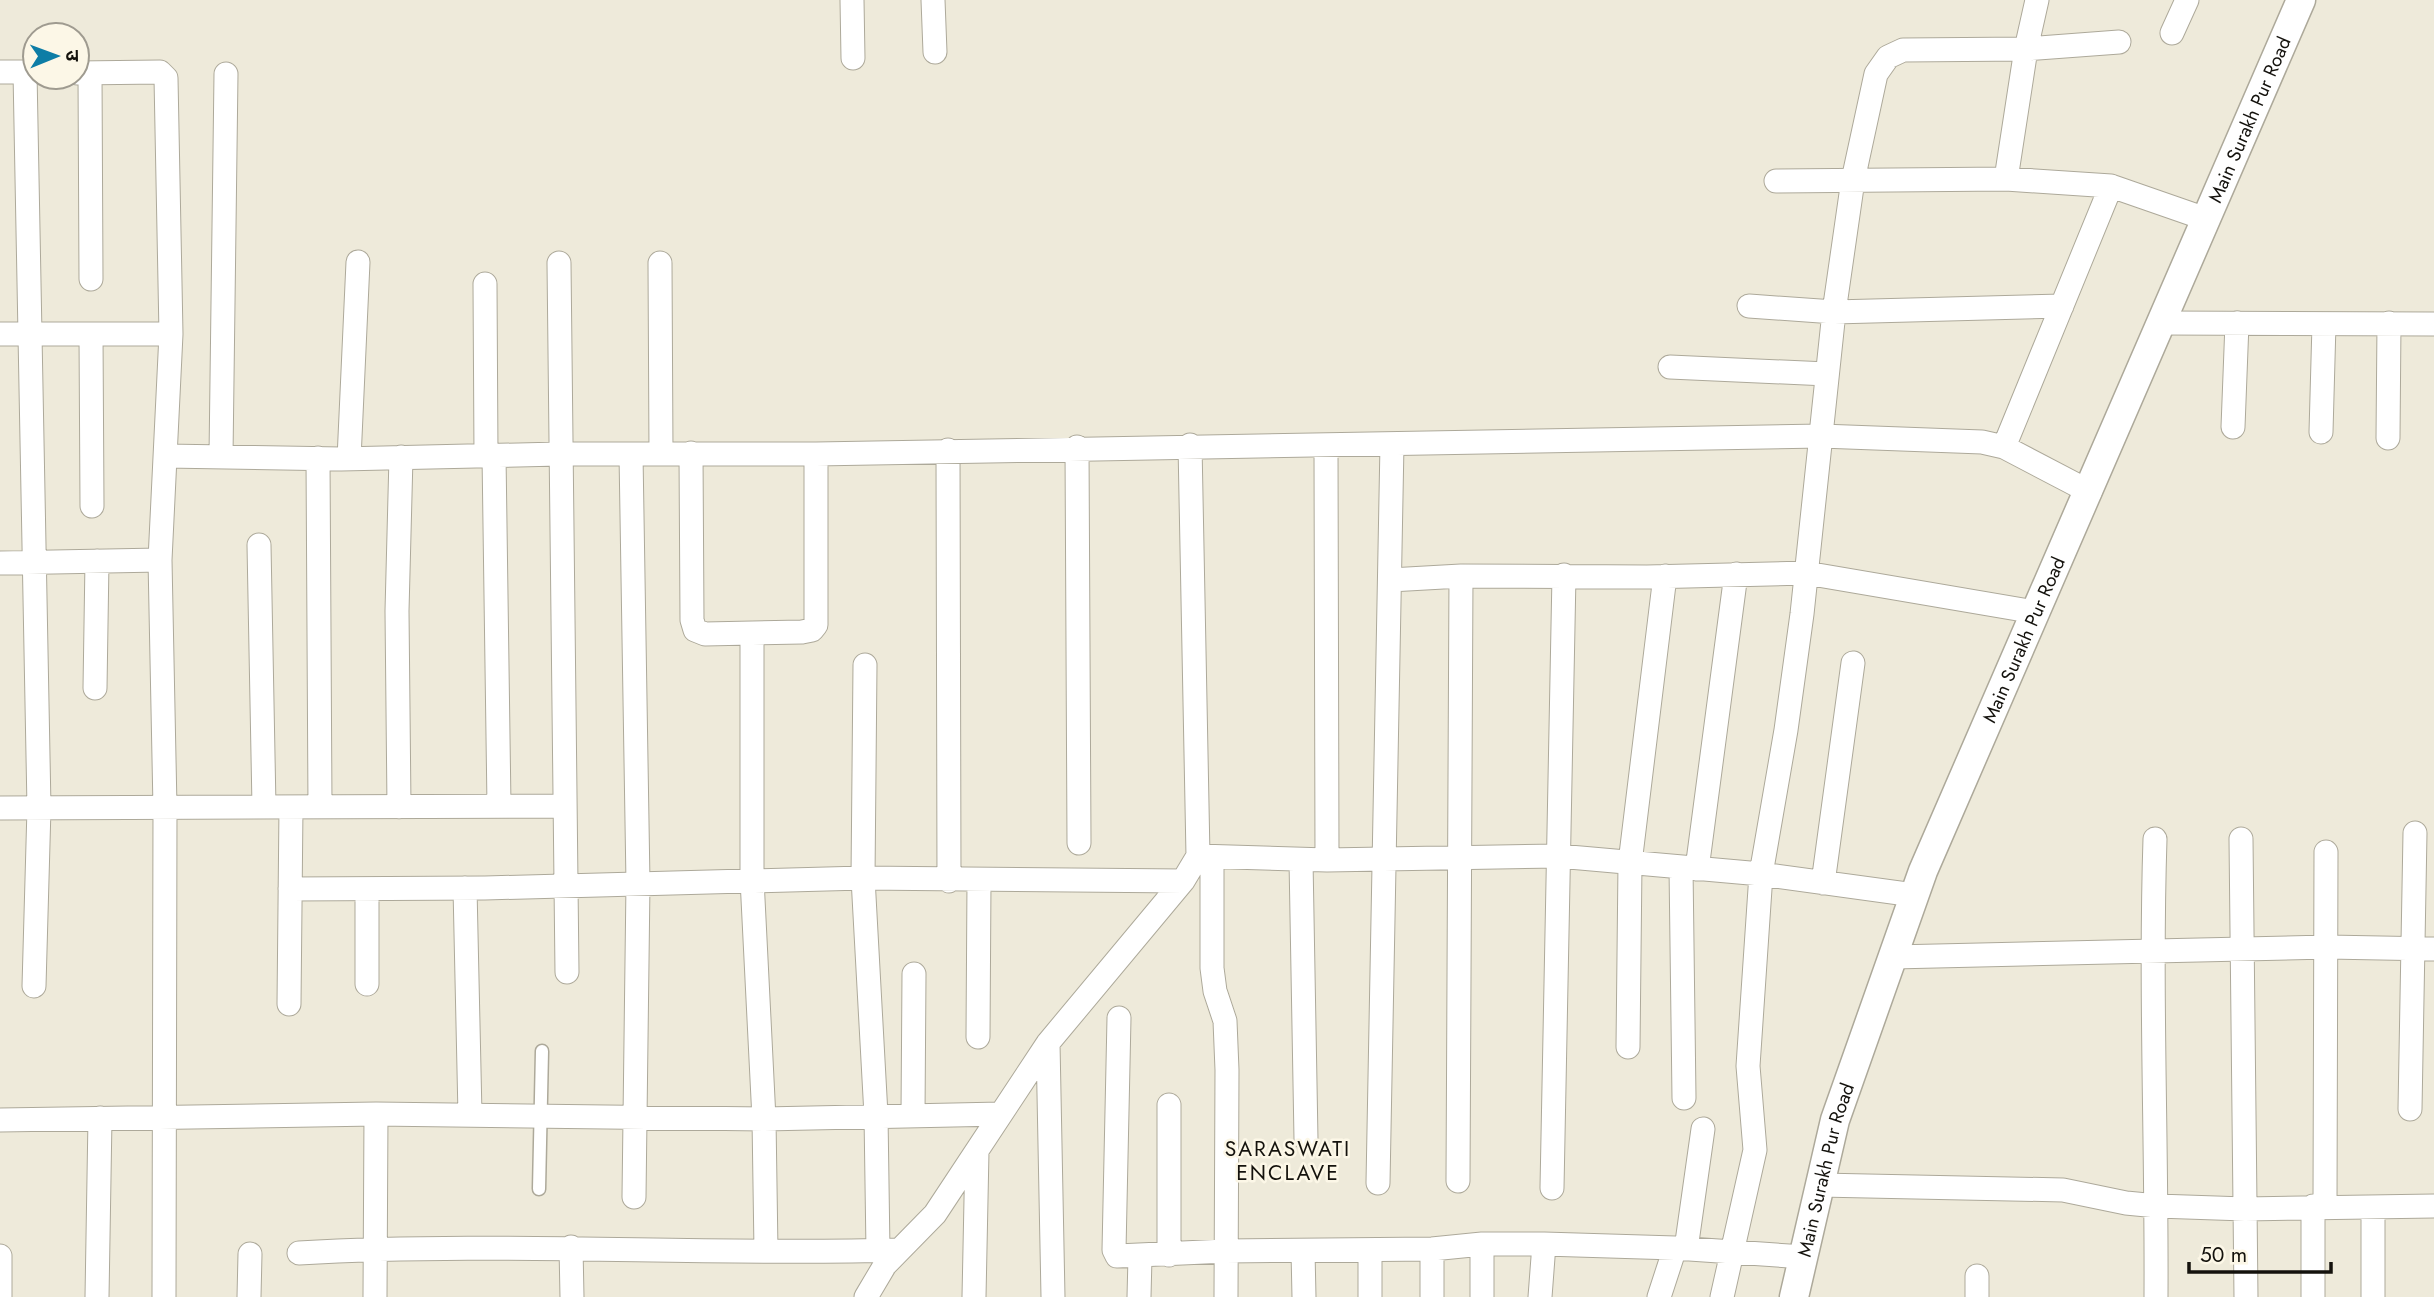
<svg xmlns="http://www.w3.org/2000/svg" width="2434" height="1297" viewBox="0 0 2434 1297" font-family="Jost,'Noto Sans Devanagari',sans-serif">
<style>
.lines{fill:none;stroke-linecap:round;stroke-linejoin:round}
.service-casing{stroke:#ada99a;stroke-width:15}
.minor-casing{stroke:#ada99a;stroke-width:25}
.tertiary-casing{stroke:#ada99a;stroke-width:31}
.service{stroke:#fff;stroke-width:12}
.minor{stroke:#fff;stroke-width:23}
.tertiary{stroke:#fff;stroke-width:28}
.labels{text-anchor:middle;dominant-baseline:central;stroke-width:5;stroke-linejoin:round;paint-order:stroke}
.street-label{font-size:19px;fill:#14120d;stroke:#fcf7e7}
.neighbourhood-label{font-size:21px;letter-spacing:2px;fill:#14120d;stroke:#fcf7e7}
</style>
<rect width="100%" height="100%" fill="#eeeada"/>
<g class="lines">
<defs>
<path id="service" d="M539,1189L542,1051"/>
<path id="minor" d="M852,0L853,58
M933,0L935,52
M2172,33L2187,0
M0,72H35
M25,72L39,808L34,986
M77,73L160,72L166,78L171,334L160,560L165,808L164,1297
M90,73L91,279
M2006,179L2026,49L2037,0
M1776,181L2006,179L2111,186L2206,219
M559,263L567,972
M660,263L661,453
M485,284L486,456
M1749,306L1834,312L2062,306
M2161,323L2434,324
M0,334H171
M91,334L92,506
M1670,367L1827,374
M2233,427L2237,323
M2321,432L2324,324
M2388,438L2389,323
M1077,447L1079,843
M1326,447L1327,860
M2004,447L2111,186
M948,450L949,881
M691,453L692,620L695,630L705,634L802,632L812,630L816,625V454
M631,454L638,883L634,1197
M494,455L499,806
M166,456L341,459L559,454H816L1821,436L1982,442L2004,447L2090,492
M221,456L226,74
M318,458L320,807
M349,459L358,262
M259,545L264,807
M0,563L160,560
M1390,580L1461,576L1647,577L1806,573L2035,612
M752,634V879L764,1119L766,1251
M865,665L863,878L876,1115L878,1251
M95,688L97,561
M399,807L397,611L401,457
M0,808L565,806
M2155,839C2150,992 2157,1144 2156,1297
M2241,839L2246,1297
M1198,856L1327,860L1558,856L1761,874L1914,895
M1212,857V968L1215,991L1225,1021L1227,1070L1226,1297
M1301,860L1306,1139
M1681,867L1684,1098
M1697,869L1736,574
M1823,883L1853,663
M465,888L470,1115
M290,889L485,888L863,878L1183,881
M367,889V984
M1893,957L2328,947L2434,949
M289,1004L291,807
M1119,1018L1114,1250L1117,1256L1226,1251L1432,1249L1482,1244H1544
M978,1037L979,881
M1048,1043L1053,1297
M1628,1047L1630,863L1665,576
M1169,1105V1255
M2410,1109L2415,833
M913,1115L914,974
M0,1120L376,1114L764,1119L1001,1114
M1458,1181L1461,576
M1378,1183L1392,444
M1820,1185L2063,1190L2126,1203L2157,1206L2245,1209L2434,1206
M1552,1188L1564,575
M2313,1206V1297
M2325,1206L2326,852
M2373,1207V1297
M1482,1244V1297
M571,1247L572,1297
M1432,1249V1297
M1686,1249L1703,1129
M1303,1251L1304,1297
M1370,1251V1297
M299,1253C499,1241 699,1256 899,1250
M0,1256V1297
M97,1297L100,1118
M249,1297L250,1254
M375,1297L376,1114
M866,1297L885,1265L935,1214L1048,1043L1183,881L1198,856L1190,445
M974,1297L977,1151
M1139,1297L1140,1257
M1540,1297L1544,1244L1675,1248L1804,1257
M1659,1297L1675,1248
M1722,1297L1755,1150L1748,1066L1761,874L1786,730L1802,614L1834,312L1853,180L1876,74L1888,57L1903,50L2026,49L2119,42
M1977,1297V1276"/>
<g id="tertiary">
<path id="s1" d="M1794,1297L1835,1120L1923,871L2301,0"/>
</g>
</defs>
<use href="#service" class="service-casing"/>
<use href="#minor" class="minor-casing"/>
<use href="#tertiary" class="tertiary-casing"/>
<use href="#service" class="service"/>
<use href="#minor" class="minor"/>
<use href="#tertiary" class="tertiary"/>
</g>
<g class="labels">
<g class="street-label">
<text stroke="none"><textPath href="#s1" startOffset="1265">Main Surakh Pur Road</textPath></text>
<text stroke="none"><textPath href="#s1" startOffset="698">Main Surakh Pur Road</textPath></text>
<text stroke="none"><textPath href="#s1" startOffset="131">Main Surakh Pur Road</textPath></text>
</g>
<g class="neighbourhood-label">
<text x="1288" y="1149">SARASWATI<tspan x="1288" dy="24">ENCLAVE</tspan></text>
</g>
</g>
<g transform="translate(56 56) rotate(89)"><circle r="33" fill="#fcf7e7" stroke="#9f9b90" stroke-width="2"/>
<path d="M0-5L12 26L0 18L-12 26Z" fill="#0d7da6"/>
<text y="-10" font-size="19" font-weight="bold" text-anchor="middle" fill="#14120d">उ</text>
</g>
<path d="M2189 1262v10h142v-10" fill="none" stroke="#14120d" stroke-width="3.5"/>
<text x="2200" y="1262" font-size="21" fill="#14120d" stroke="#fcf7e7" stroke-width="5" paint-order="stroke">50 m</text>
</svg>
